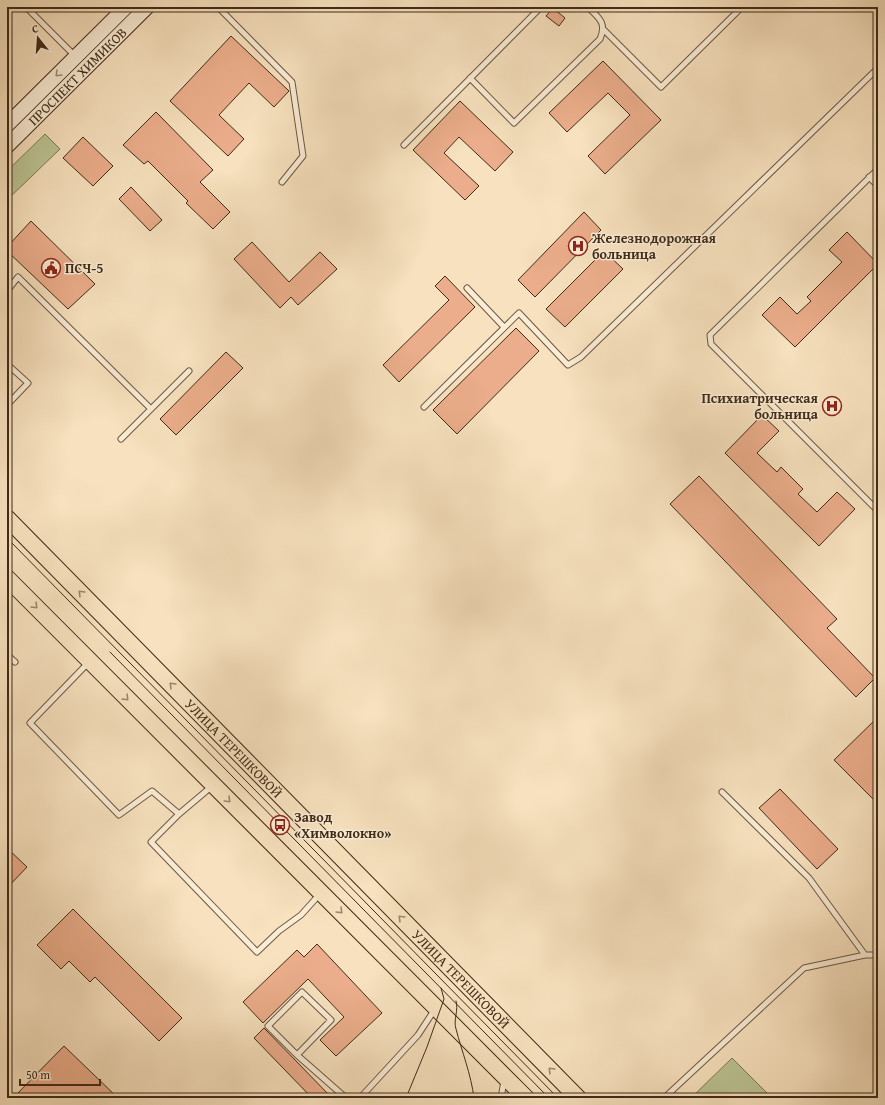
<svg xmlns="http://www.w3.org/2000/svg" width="885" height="1105" viewBox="0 0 885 1105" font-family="'Gentium Book Plus',serif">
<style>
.green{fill:#bbc393;stroke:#7d7756}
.building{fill:#ebad8b;stroke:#3f2b18}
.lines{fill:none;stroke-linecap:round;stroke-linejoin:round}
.lane-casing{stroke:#6d5842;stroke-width:7}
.secondary-casing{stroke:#3f2b18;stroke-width:16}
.primary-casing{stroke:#3f2b18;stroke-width:18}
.lane{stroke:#faecd5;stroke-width:5}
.secondary{stroke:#faecd5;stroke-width:14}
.primary{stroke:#f7e1be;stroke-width:16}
.tram{stroke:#3f2b18;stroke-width:1}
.oneway{stroke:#9c8c76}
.oneway2{stroke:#9b866b}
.labels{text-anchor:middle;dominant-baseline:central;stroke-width:3;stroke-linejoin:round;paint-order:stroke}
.street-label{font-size:14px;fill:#3f2b18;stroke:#faecd5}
.poi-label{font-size:14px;font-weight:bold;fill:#3f2b18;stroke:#faecd5;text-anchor:start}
</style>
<rect width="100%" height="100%" fill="#f7e1be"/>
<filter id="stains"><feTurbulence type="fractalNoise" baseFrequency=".005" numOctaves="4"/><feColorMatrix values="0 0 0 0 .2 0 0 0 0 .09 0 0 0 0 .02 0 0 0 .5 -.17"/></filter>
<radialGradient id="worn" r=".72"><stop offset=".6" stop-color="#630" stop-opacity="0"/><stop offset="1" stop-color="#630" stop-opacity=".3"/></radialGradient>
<path class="green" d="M45,134L60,149L7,200V171Z
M732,1058L772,1098H691Z"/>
<path class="building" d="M553,8L565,18L559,26L546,16Z
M231,36L289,91L274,107L249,83L219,115L244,139L228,156L170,101Z
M603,61L661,120L605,174L588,156L630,115L608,93L567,132L549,113Z
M460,101L513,152L495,171L459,137L444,153L479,186L465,200L413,150Z
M156,112L213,170L200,182L230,212L213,229L186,203L188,201L148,161L144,164L123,145Z
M83,137L113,166L93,186L63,158Z
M131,187L162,220L150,231L119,199Z
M584,212L601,230L535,297L518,280Z
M31,221L95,284L68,309L7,251V247Z
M847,232L878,264L795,347L762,315L780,297L797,314L811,301L807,297L842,262L829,250Z
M252,242L289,282L320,252L337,269L298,305L291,297L280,308L234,259Z
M604,251L623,269L565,327L546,309Z
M445,276L475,307L399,382L383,365L449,300L435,286Z
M516,328L539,351L457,434L433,410Z
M226,352L243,368L176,435L160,419Z
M762,415L779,431L757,453L777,472L781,467L803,489L798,494L817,512L837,492L855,509L819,546L725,453Z
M699,476L837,619L827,628L875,678L856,697L670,504Z
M878,717V804L834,760Z
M780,789L838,849L817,869L759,808Z
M7,848L27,867L7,888Z
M73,909L182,1018L159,1041L95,977L90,982L69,961L61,969L37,945Z
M317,944L382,1013L336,1056L320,1040L344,1017L308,979L263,1023L243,1002L297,950L304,957Z
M264,1028L332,1098H312L254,1038Z
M64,1046L118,1098H13Z"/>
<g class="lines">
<defs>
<path id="lane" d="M26,7L75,56
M218,7L292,82L303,156L282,182
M604,30L661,87L742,7
M470,78L514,123L600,39C607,23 599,18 588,7
M404,145L541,7
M878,169L710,335L711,344L878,511
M869,177L878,186
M467,288L504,327
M7,291L18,277L151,409
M7,364L28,383L7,405
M424,407L519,313L568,365L581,357L878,68
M121,439L189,371
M7,655L15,662
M89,662L30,723L119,815L152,791L179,814L211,787
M722,792L809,878L865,955
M179,814L151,842L257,952L279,931L301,915L319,895
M297,1055L331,1020L302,992L268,1026L297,1055L346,1098
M360,1098L418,1035L435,1009
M501,1098L504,1081
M664,1098L804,968L865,955H878"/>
<g id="secondary">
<path d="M7,125L126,7"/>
<path id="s1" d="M7,146L147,7"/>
</g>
<g id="primary">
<path id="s2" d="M7,518L578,1098"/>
<path d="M7,578L526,1098"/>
</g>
</defs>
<use href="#lane" class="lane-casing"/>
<use href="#secondary" class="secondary-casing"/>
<use href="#primary" class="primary-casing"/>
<use href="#lane" class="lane"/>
<use href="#secondary" class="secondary"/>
<use href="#primary" class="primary"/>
<path class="tram" d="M7,538L558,1098
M110,652L549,1098
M456,1001C459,1010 453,1020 456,1029C462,1052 471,1074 474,1098
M406,1098L427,1047L444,999L441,988"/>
</g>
<defs><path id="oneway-chevron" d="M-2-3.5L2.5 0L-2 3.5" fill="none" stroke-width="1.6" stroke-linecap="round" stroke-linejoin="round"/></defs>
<use class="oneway" href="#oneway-chevron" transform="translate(58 74) rotate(135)"/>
<g class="oneway2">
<use href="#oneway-chevron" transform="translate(81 593) rotate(-135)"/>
<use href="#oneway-chevron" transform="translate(35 606) rotate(45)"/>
<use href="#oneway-chevron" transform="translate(172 685) rotate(-135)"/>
<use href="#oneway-chevron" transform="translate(126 698) rotate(45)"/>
<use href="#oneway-chevron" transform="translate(228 800) rotate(45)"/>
<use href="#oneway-chevron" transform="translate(340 911) rotate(45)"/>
<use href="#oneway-chevron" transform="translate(401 918) rotate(-135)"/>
<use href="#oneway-chevron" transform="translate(551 1070) rotate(-135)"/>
</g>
<defs>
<symbol id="hospital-ring" viewBox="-11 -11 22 22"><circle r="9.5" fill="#faecd5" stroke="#8f2418" stroke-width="1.5"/><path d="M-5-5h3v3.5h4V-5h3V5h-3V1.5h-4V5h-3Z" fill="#8f2418"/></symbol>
<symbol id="civic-ring" viewBox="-11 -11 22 22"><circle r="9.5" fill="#faecd5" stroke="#8f2418" stroke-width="1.5"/><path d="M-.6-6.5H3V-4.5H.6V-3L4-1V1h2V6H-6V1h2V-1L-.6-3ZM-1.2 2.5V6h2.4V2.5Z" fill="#8f2418"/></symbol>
<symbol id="bus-ring" viewBox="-11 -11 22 22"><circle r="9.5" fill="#faecd5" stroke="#8f2418" stroke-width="1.5"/><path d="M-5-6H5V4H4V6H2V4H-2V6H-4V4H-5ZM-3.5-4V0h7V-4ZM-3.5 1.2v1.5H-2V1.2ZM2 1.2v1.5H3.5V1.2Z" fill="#8f2418"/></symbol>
</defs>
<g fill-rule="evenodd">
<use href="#hospital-ring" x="567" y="235" width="22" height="22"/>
<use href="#civic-ring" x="40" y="257" width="22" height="22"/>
<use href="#hospital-ring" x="821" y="395" width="22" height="22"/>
<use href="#bus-ring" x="269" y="814" width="22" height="22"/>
</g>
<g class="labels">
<g class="street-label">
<text stroke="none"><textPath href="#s1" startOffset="99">ПРОСПЕКТ ХИМИКОВ</textPath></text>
<text stroke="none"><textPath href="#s2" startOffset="323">УЛИЦА ТЕРЕШКОВОЙ</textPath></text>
<text stroke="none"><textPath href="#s2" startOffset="647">УЛИЦА ТЕРЕШКОВОЙ</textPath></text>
</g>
<g class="poi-label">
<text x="592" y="238">Железнодорожная<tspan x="592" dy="16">больница</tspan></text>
<text x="65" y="268">ПСЧ-5</text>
<text x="818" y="398" text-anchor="end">Психиатрическая<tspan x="818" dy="16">больница</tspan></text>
<text x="294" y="817">Завод<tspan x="294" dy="16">«Химволокно»</tspan></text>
</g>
</g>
<rect width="885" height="1105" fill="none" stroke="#f7e1be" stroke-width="24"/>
<rect x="8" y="8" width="869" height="1089" fill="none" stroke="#3f2b18" stroke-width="2"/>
<rect x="12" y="12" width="861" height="1081" fill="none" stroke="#3f2b18"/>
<g transform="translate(38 38) rotate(343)" stroke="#faecd5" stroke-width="3" paint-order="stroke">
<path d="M0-3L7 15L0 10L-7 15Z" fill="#3f2b18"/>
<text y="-6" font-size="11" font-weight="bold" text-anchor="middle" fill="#3f2b18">С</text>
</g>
<path d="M20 1079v6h80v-6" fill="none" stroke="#3f2b18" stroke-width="2"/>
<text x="26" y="1079" font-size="12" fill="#3f2b18" stroke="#faecd5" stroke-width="3" paint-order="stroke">50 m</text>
<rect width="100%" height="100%" filter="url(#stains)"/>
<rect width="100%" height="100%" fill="url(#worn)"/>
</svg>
